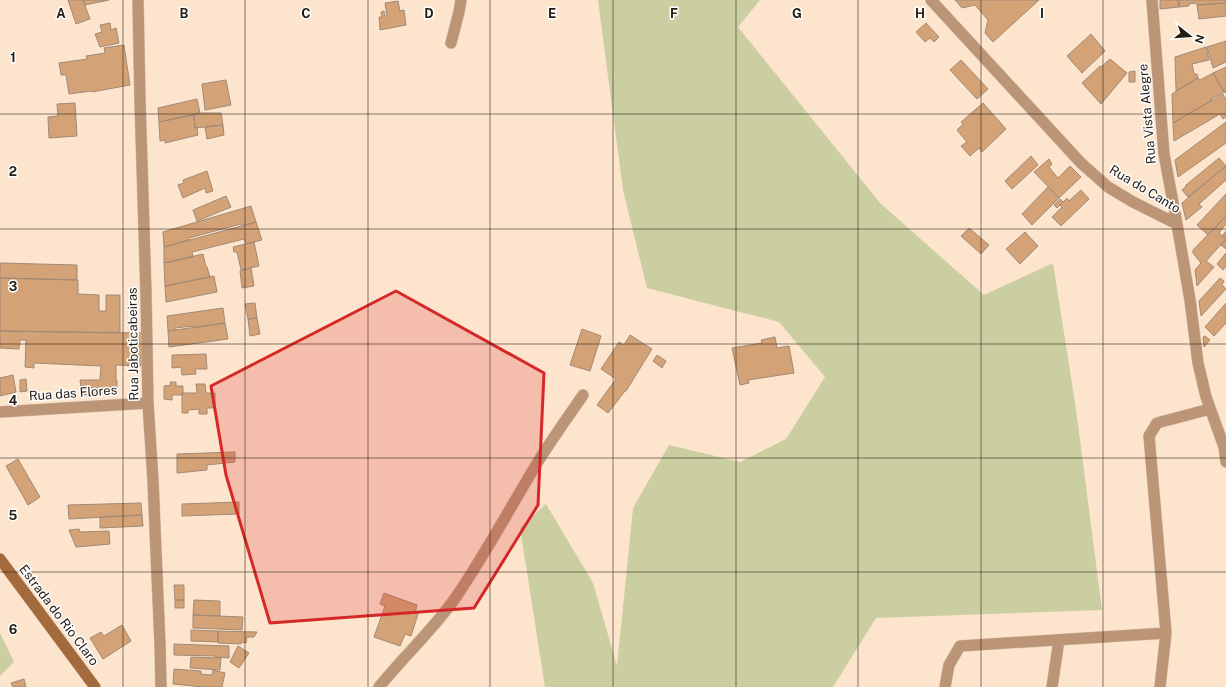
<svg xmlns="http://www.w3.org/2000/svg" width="1226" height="687" viewBox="0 0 1226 687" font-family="'Public Sans',sans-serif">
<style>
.green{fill:#cbcea0}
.building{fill:#d3a276;stroke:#a18a76}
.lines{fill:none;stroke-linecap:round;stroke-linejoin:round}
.minor-casing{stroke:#d6c0ac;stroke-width:12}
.secondary-casing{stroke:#d6c0ac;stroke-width:12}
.minor{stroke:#bc9476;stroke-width:11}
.secondary{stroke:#a36a3b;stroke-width:11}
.marked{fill:#d62828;fill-opacity:0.2;stroke:#d62828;stroke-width:3;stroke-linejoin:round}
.grid{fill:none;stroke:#251c14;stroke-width:1;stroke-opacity:0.55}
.labels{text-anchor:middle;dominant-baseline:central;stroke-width:3;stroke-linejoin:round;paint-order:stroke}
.street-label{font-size:13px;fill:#251c14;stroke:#fff}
.grid-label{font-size:13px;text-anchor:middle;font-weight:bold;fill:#251c14;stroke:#fff;stroke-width:3;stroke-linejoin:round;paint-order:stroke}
</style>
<rect width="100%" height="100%" fill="#fde4cd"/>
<path class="green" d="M598,0H760L738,27L880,203L984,295L1053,263L1076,409L1102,610L876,618L833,687H545L520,528L546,504L593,583L617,666L633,508L669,445L740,462L786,439L825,377L779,322L647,288L623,190Z
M0,633L14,662L0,676Z"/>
<path class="building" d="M68,0H83L90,19L76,24Z
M83,0H109L85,5Z
M955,0H1039L993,42L985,33L988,20L975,5L962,8Z
M1160,0H1179V7L1160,9Z
M1179,0H1226V3L1197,5L1196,3L1189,4V6L1179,7Z
M398,1L400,11L404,10L406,25L380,30L379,17H382L381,12L384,11L385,16H387L385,3Z
M1226,3V16L1199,19L1197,5Z
M110,23L111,30L116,28L119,43L100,47L95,34L102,32L100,25Z
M926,23L939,37L934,42L930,38L925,42L916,32Z
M1091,34L1105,51L1082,73L1067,56Z
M1226,41V62L1213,68L1207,47Z
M124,45L130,85L92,92L91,91L69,94L66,75H61L59,63L87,59L86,56L105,53L104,48Z
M1206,47L1209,60L1192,64L1194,74H1197L1198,78L1176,91L1175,57Z
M1110,59L1127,73L1101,104L1082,83L1100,66L1101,67Z
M961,60L988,89L977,99L950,70Z
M1226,67V92L1225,93L1213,73Z
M1135,71V82H1129V72Z
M1213,73L1224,92L1211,99L1212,100L1173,123L1172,94L1198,78L1200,80Z
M226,80L231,105L205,110L202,84Z
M1223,94L1226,100V117L1223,119L1220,114L1174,141L1173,123Z
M197,99L200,113L159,122L158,108Z
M75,103L77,136L49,138L48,117L58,116L57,104Z
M983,103L1006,129L982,152L979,148L970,156L961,146L967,142L957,130L963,124L961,122Z
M199,113H221L223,125L195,128L194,116V115Z
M194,115L195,128L197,127L198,135L165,143V140L160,141L159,122Z
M1226,122V143L1178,177L1175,160Z
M223,125L224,135L207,139L205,127Z
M1031,156L1038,165L1012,189L1005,181Z
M1219,158L1226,166L1188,197L1182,190L1186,186V185Z
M1049,159L1052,164L1049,167L1058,178L1070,166L1081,177L1059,198L1034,172Z
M1226,166V180L1199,204L1202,207L1186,220L1182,203Z
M207,171L213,191L206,193L205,188L183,198L178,185L184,183L183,180Z
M1048,187L1059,198L1032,225L1022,214Z
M1081,190L1089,199L1061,226L1052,217L1062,207L1060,205L1067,198L1069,201Z
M1226,194V216L1208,235L1197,225Z
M226,196L231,207L197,221L193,210Z
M1060,199L1063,202L1057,208L1054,205Z
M251,206L256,222L242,226L241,224L189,238V240L164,247L163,232Z
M1226,216V224L1219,233L1226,239L1206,261L1214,267L1197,286L1195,270L1201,263L1193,253V250Z
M256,222L262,240L246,244L244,239L192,252L193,257L164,263V247Z
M969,228L989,245L981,254L961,236Z
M1226,231V249L1221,245L1226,239L1222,236Z
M1025,232L1038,246L1020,264L1006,249Z
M254,242L259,266L241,270L237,252H234L233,247Z
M1226,253V266L1223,270L1217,264Z
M203,254L206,267H207L210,277L165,286L164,263Z
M0,263L77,265V280L0,278Z
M251,268L254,286L242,288L240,271Z
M214,276L217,292L166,302L165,286Z
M0,278L78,280V294L99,295V311H106V295H120V333L0,331Z
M1220,278L1224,281L1222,285L1226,289L1201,316L1199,301Z
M255,303L257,318L248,319L245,304Z
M1226,303V323L1214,336L1205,327Z
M223,308L225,323L193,328V326L175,328V330L168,331L167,316Z
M257,318L260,334L250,336L248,319Z
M225,323L228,339L169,347L168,331Z
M582,329L601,336L590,371L570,365Z
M0,331L142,333L141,366L116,365V381L117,380V392L82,395L80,380H100L101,366L34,363V368L25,367L26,340H20L19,349L0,348Z
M630,335L652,349L626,391H625L608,413L597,405L616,379L601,369L619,342L624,345Z
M1205,336L1210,340L1204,347L1203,337Z
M775,337L777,348L789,346L794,373L748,380L749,383L740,385L732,348L762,343L761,340Z
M206,354L207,369H195L196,374L182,375L181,367L172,368V355Z
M657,355L666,361L662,368L653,361Z
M13,375L16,392L0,396V378Z
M26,379L27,391L20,392V380Z
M170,382H176V386H183V393L182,395H172V400L164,399V386L171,385Z
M196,384H205L206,393H215V408H207V414H199V409L188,410V413H182V393H197Z
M235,452V462L207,465V470L177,473V454Z
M18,459L40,497L28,505L6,466Z
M239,502V514L182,516V504Z
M141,503L142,515L69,519L68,505Z
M142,515L143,526L100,528V517Z
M79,529L80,532L109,531L110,544L76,547L69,530Z
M174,585H184V600H175Z
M384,593L417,605L415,613L418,614L411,636L405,634L400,646L374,637L385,606L380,604Z
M175,600H184V608H175Z
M194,600L220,601V616L193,615Z
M193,615L243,617L242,630L193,628Z
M122,625L131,641L103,659L90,638L101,632L104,636Z
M191,630L218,631V642L191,641Z
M218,631L257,632L254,637H247L246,643L241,642V644L218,643Z
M174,644L229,646V658L215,657V656L174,655Z
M238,646L249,653L239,668L230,662Z
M191,657L221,658L220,670L190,668Z
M174,669L201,671V674L212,675L213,670L225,673L222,687H203L173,684Z
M24,679L26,687H13L11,683Z"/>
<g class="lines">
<defs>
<path id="minor" d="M138,0L140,101L146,294L148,403L153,481L160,645L161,687
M931,0L1081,163L1108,187L1133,202L1177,224L1190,300L1198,363L1206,397L1224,447L1226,462
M1152,0L1164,154L1177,224
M451,43L459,12L461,0
M0,412L148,403
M379,687C404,656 433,630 456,597C486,553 511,506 539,460C553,438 568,417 583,395
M945,687L949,665L960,646L1166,633
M1052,687L1059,640
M1160,687L1166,633L1149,436L1157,423L1210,409"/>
<path id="secondary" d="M0,559L95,687"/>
</defs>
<use href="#minor" class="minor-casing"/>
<use href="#secondary" class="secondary-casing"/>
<use href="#minor" class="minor"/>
<use href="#secondary" class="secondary"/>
</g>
<path class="marked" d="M396,291L544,373L538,505L474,608L270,623L226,475L211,386Z"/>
<path class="grid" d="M123,0V687M245,0V687M368,0V687M490,0V687M613,0V687M736,0V687M858,0V687M981,0V687M1103,0V687M0,114H1226M0,229H1226M0,344H1226M0,458H1226M0,572H1226"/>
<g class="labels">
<g class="street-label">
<text transform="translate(1147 114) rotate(-95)">Rua Vista Alegre</text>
<text transform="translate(1145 189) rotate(31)">Rua do Canto</text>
<text transform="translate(133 344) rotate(-91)">Rua Jaboticabeiras</text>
<text transform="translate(73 393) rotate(-4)">Rua das Flores</text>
<text transform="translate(59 615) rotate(53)">Estrada do Rio Claro</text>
</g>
</g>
<g class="grid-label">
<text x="61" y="18">A</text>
<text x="184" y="18">B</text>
<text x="306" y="18">C</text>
<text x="429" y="18">D</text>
<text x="552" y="18">E</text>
<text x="674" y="18">F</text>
<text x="797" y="18">G</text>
<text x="920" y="18">H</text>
<text x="1042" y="18">I</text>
<text x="13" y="62">1</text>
<text x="13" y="176">2</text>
<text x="13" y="291">3</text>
<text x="13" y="405">4</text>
<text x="13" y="520">5</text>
<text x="13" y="634">6</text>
</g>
<g transform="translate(1190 36) rotate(107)" stroke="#ffffff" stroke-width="3" paint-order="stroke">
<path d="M0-3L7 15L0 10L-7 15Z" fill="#251c14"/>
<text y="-6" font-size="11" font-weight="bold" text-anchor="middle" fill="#251c14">N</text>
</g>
</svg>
